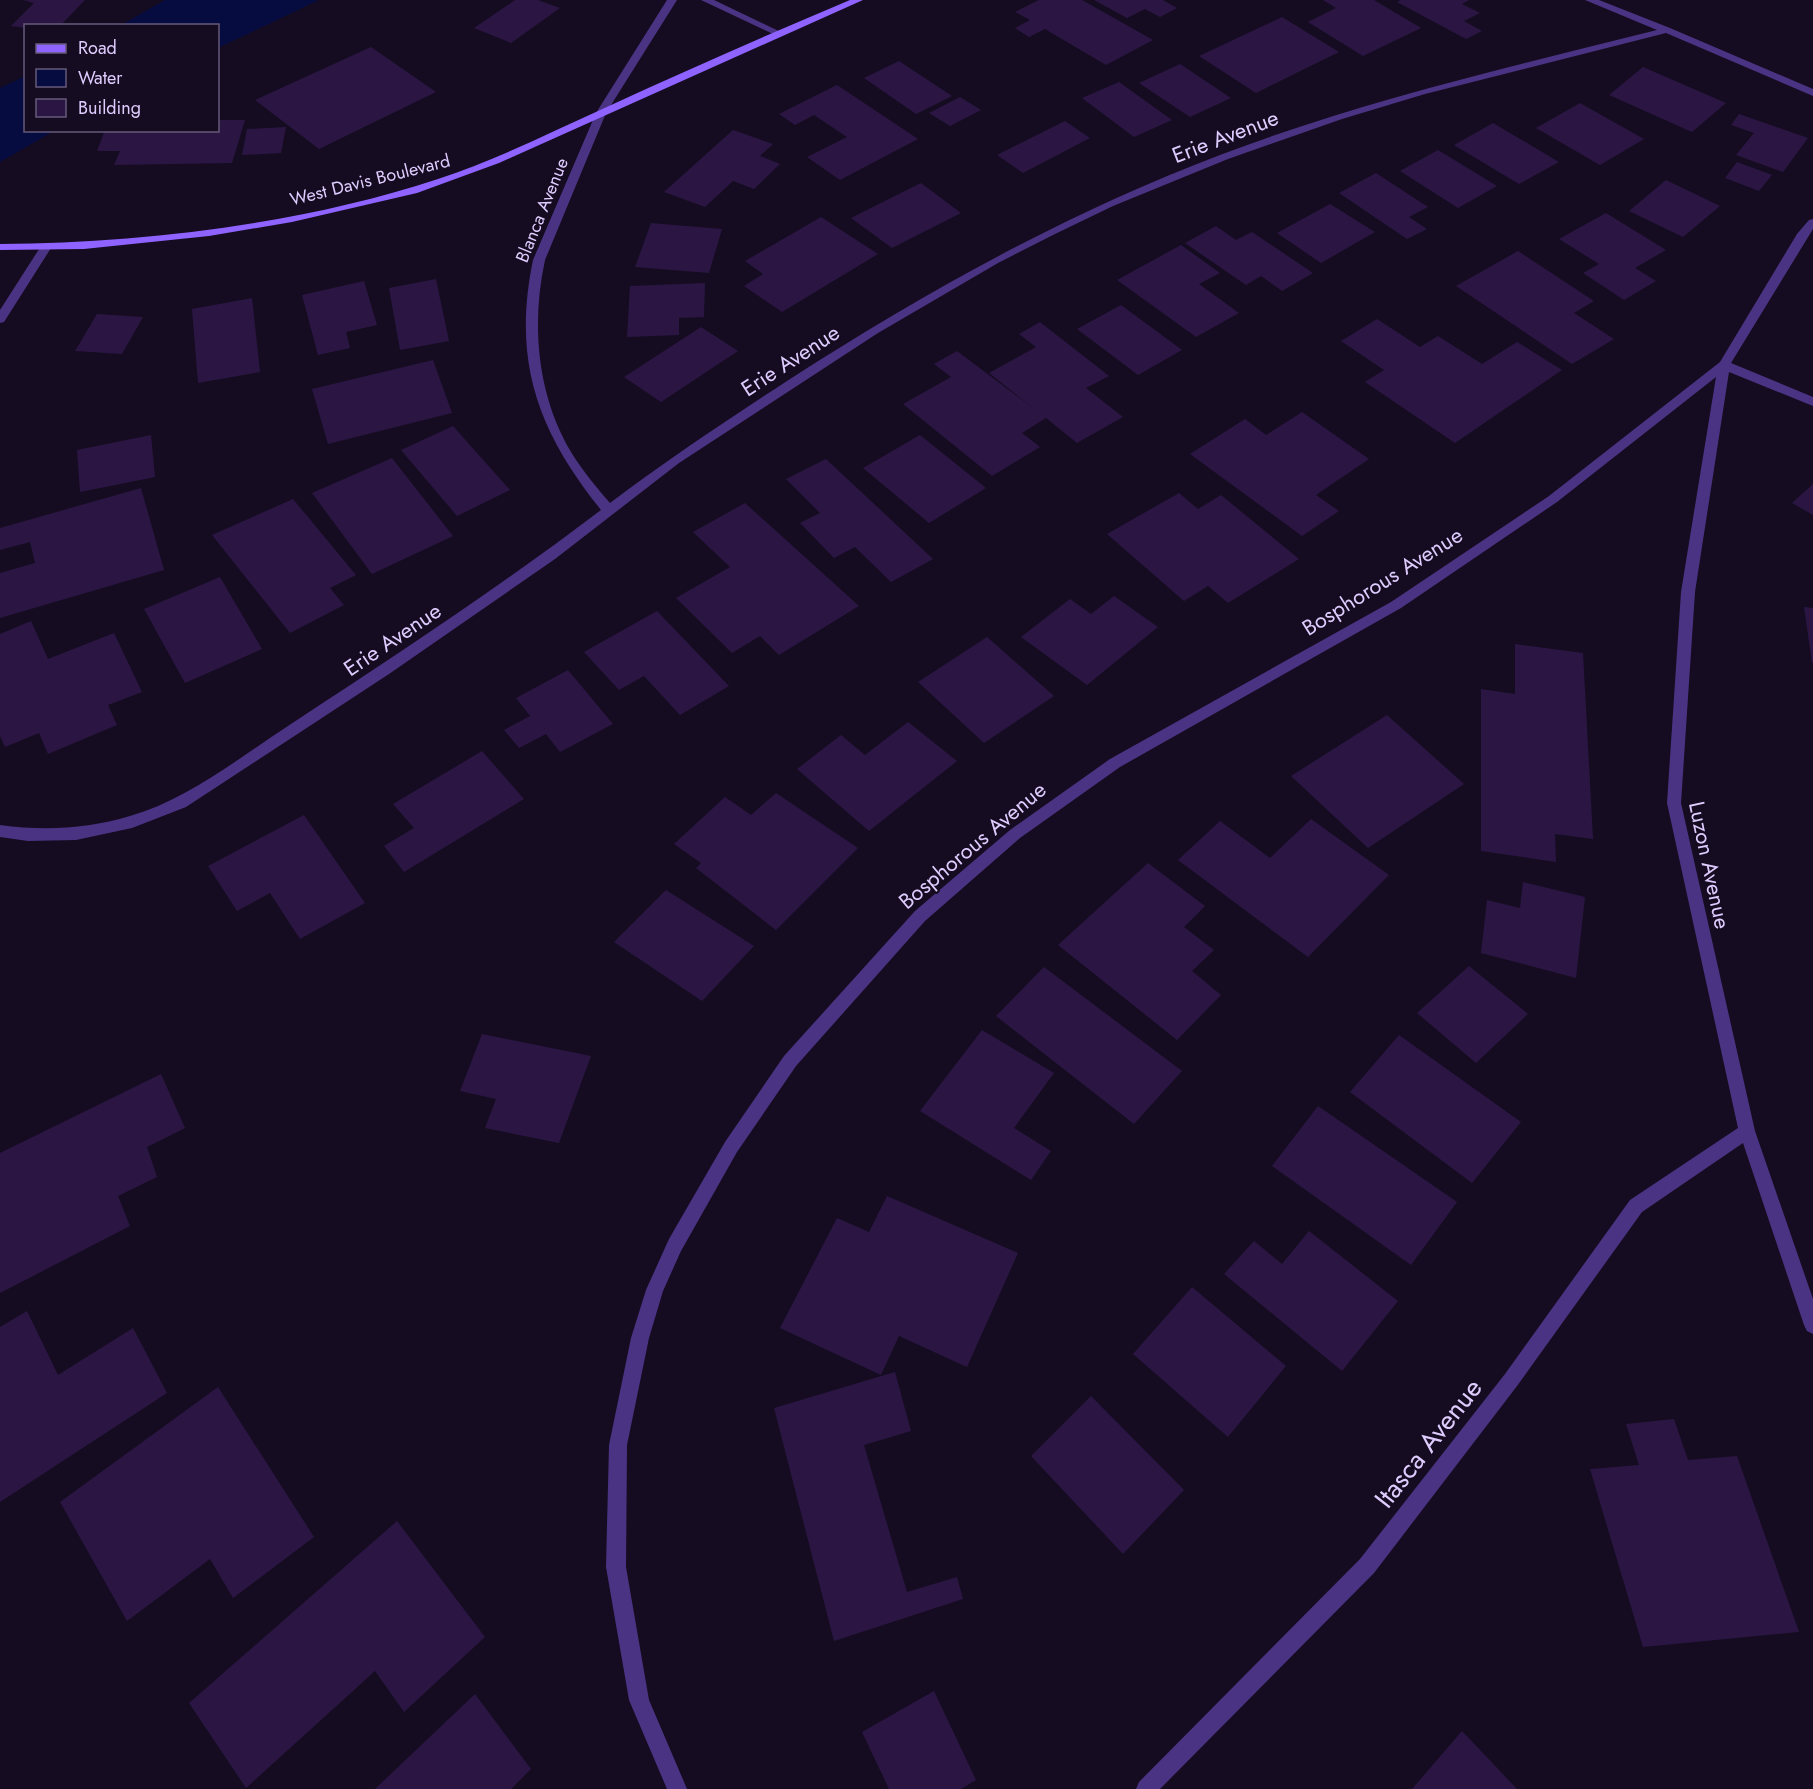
<svg xmlns="http://www.w3.org/2000/svg" width="1813" height="1789" viewBox="0 0 1813 1789" font-family="Jost,sans-serif">
<style>
.water{fill:#060c40}
.building{fill:#2b1643}
.lines{fill:none;stroke-linecap:round;stroke-linejoin:round}
.street{fill:#4b3383;fill-rule:evenodd}
.secondary{fill:#8e63ff;fill-rule:evenodd}
.labels{text-anchor:middle;dominant-baseline:central;stroke-width:4.5;stroke-linejoin:round;paint-order:stroke}
.far-street-label{font-size:18px;fill:#dfccff;stroke:#150c21}
.street-label{font-size:22px;fill:#dfccff;stroke:#150c21}
.near-street-label{font-size:27px;fill:#dfccff;stroke:#150c21}
</style>
<rect width="100%" height="100%" fill="#150c21"/>
<path class="water" d="M165,0H319L218,48V26L121,25Z
M25,76L26,130L54,131L0,162V88Z"/>
<path class="building" d="M23,0H85L60,26H26V28L11,26L34,3Z
M515,0H538L560,8L511,43L474,28Z
M1039,0H1082L1153,40L1106,65L1045,29L1029,37L1015,28L1030,20L1015,12Z
M1094,0H1163L1177,8L1160,17L1145,9L1127,18Z
M1323,0H1374L1421,28L1363,56L1308,22L1336,8Z
M1401,0H1469L1462,4L1480,13L1464,21L1482,31L1466,39L1397,2Z
M1282,17L1339,52L1256,93L1199,56Z
M371,47L436,92L319,149L255,100Z
M899,61L952,96L916,114L864,78Z
M1180,64L1231,98L1190,117L1139,83Z
M1643,67L1726,103L1692,132L1609,95Z
M1119,82L1172,120L1134,137L1082,98Z
M837,85L918,139L840,180L807,157L847,137L814,115L795,125L779,114Z
M960,97L981,110L950,126L929,113Z
M1580,103L1644,139L1600,165L1536,128Z
M1739,114L1808,138L1783,172L1736,155L1754,133L1731,125Z
M218,120H245L232,163L114,165L120,151H97L105,130H218Z
M1065,121L1090,138L1023,173L997,155Z
M1493,123L1559,162L1519,184L1454,145Z
M286,127L281,153L242,155L247,129Z
M733,130L773,144L760,156L780,164L754,189L733,181L705,207L664,192Z
M1438,150L1497,186L1458,208L1400,171Z
M1737,162L1772,175L1759,191L1725,178Z
M1376,173L1428,207L1409,217L1427,229L1407,239L1339,193Z
M1666,180L1720,206L1683,237L1629,211Z
M921,183L961,213L892,248L851,218Z
M1330,204L1375,232L1321,263L1277,233Z
M1606,213L1666,250L1635,268L1656,281L1624,300L1583,273L1599,264L1559,239Z
M821,217L878,254L782,312L744,286L763,274L745,261Z
M651,223L722,229L709,273L635,267Z
M1216,226L1236,240L1252,232L1313,273L1282,291L1261,276L1246,285L1185,243Z
M1181,245L1220,273L1199,284L1239,313L1196,337L1117,280Z
M1518,251L1594,301L1574,313L1614,339L1572,364L1456,286Z
M436,279L449,341L400,350L389,288Z
M364,281L377,325L346,332L350,348L318,355L302,295Z
M705,283L704,317L679,318V335L627,337L630,286Z
M252,298L260,372L198,383L192,309Z
M1121,305L1182,350L1138,375L1077,329Z
M97,314L143,317L122,354L75,351Z
M1377,319L1420,347L1438,336L1482,364L1517,342L1562,370L1455,443L1365,382L1384,370L1341,341Z
M1040,322L1109,376L1086,388L1123,417L1077,443L1046,418L1022,433L1040,447L992,476L903,404L951,377L934,364L957,351L1033,408L989,373L1036,347L1019,334Z
M701,327L738,351L661,402L624,377Z
M433,360L452,413L328,444L312,389Z
M1302,412L1369,459L1316,495L1339,511L1302,536L1190,454L1245,419L1266,435Z
M453,426L510,490L457,516L401,450Z
M151,435L155,477L80,492L77,450Z
M920,435L986,488L929,523L863,468Z
M392,458L453,536L372,574L312,493Z
M826,459L933,559L891,582L855,547L834,558L800,523L820,513L786,479Z
M1813,484V515L1792,503Z
M141,488L164,570L0,618V573L35,563L30,542L0,550V528Z
M1179,493L1198,509L1221,495L1299,559L1228,603L1208,586L1184,601L1107,534Z
M293,499L356,575L330,588L344,605L290,633L212,535Z
M745,503L859,606L779,655L760,636L732,653L676,598L730,567L693,532Z
M220,577L262,649L185,683L144,609Z
M1114,596L1158,627L1087,685L1021,637L1070,599L1091,614Z
M1804,607L1813,608V663H1812Z
M657,611L729,686L680,715L644,676L619,690L584,652Z
M31,621L48,659L114,633L142,692L108,705L117,725L48,754L39,733L5,747L0,736V634Z
M987,637L1054,696L984,743L918,682Z
M1515,644L1583,653L1593,839L1555,834L1556,862L1481,851V689L1515,694Z
M568,670L613,724L560,752L546,734L519,748L504,730L530,716L516,698Z
M1387,715L1464,784L1368,848L1291,776Z
M908,722L957,761L869,831L797,769L841,735L865,755Z
M482,751L524,799L404,872L384,846L414,828L393,804Z
M776,793L858,848L776,930L696,868L701,863L674,844L725,797L751,815Z
M304,815L365,903L300,939L270,893L237,911L208,866Z
M1311,819L1389,875L1308,957L1178,860L1220,821L1270,858Z
M1148,863L1205,906L1184,927L1214,950L1192,971L1221,995L1177,1040L1058,945Z
M1523,882L1585,897L1576,978L1481,953L1487,900L1520,908Z
M666,890L754,946L702,1001L614,942Z
M1469,966L1528,1014L1476,1063L1417,1013Z
M1044,967L1182,1071L1134,1124L996,1016Z
M982,1030L1054,1073L1014,1128L1051,1151L1031,1180L920,1111Z
M482,1034L591,1056L559,1143L485,1128L496,1099L460,1091Z
M1399,1035L1521,1122L1472,1183L1350,1092Z
M161,1074L185,1128L147,1147L157,1177L118,1196L130,1226L0,1293V1153Z
M1318,1106L1457,1202L1411,1265L1272,1166Z
M887,1196L1018,1253L967,1367L899,1336L881,1375L780,1328L837,1218L869,1232Z
M1309,1231L1398,1301L1342,1371L1224,1274L1254,1241L1282,1264Z
M1192,1287L1286,1366L1228,1437L1133,1354Z
M27,1311L58,1375L133,1328L167,1393L0,1502V1327Z
M895,1372L911,1431L864,1445L907,1592L957,1577L963,1599L834,1641L774,1408Z
M218,1387L314,1537L233,1598L210,1559L127,1621L60,1502Z
M1091,1396L1184,1490L1123,1554L1031,1456Z
M1674,1419L1688,1460L1737,1456L1799,1632L1643,1647L1590,1469L1639,1465L1626,1424Z
M397,1521L485,1637L404,1712L375,1671L246,1788L189,1703Z
M934,1691L976,1780L961,1789H889L862,1732Z
M475,1694L531,1769L511,1789H375Z
M1462,1731L1517,1789H1412Z"/>
<g class="lines">
<path class="street" d="M667,0H677L606,113L545,260C531,324 537,395 571,452C582,470 596,487 610,503C667,460 727,420 787,381C925,292 1067,213 1220,155C1362,101 1510,67 1657,30L1585,0H1599L1670,28L1813,89V96L1666,33L1425,94L1342,119L1228,159L1113,206L1055,234L998,263L878,333L679,463L555,559L389,674L186,807L132,828L76,840L28,841L0,837V825C44,831 87,829 130,816C189,799 240,757 291,724C396,655 501,586 601,510C538,431 512,362 533,260L596,113Z
M701,0H714L783,33L775,35Z
M1813,219V229L1731,363L1813,397V406L1729,372L1695,592L1681,803L1755,1131L1813,1299V1334L1807,1331L1804,1325L1743,1143L1642,1212L1517,1386L1374,1573L1160,1789H1136L1139,1782L1360,1559L1505,1374L1630,1200L1738,1128L1667,803L1681,592L1716,377L1557,502L1401,608L1120,767L1020,838L925,921L796,1066L737,1152L681,1251L663,1291L649,1338L627,1445L626,1567L649,1700L687,1789H667L629,1700L606,1567L609,1445L631,1338L646,1290L669,1239L725,1142L784,1056L915,911L1010,830L1110,759L1391,602L1549,496L1720,362L1797,234L1809,220Z
M45,245L51,248L4,322L0,323V310L41,246Z"/>
<path class="secondary" d="M850,0H863L499,163L417,193L292,222L209,236L84,249L0,250V244C143,243 302,224 438,179C497,160 553,131 609,106C689,69 769,34 850,0Z"/>
</g>
<g class="labels">
<g class="far-street-label">
<text transform="translate(370 180) rotate(-14)">West Davis Boulevard</text>
<text transform="translate(542 210) rotate(-68)">Blanca Avenue</text>
</g>
<g class="street-label">
<text transform="translate(1225 136) rotate(-21)">Erie Avenue</text>
<text transform="translate(790 360) rotate(-33)">Erie Avenue</text>
<text transform="translate(1382 581) rotate(-32)">Bosphorous Avenue</text>
<text transform="translate(392 639) rotate(-34)">Erie Avenue</text>
<text transform="translate(972 845) rotate(-40)">Bosphorous Avenue</text>
<text transform="translate(1710 865) rotate(78)">Luzon Avenue</text>
</g>
<g class="near-street-label">
<text transform="translate(1428 1443) rotate(-52)">Itasca Avenue</text>
</g>
</g>
<rect x="24" y="24" width="195" height="108" fill="#150c21" stroke="#66597a" stroke-width="1.5"/>
<rect x="36" y="44" width="30" height="9" fill="#8e63ff" stroke="#66597a" stroke-width="1.5"/>
<text x="78" y="54" font-size="18" fill="#dfccff">Road</text>
<rect x="36" y="69" width="30" height="18" fill="#060c40" stroke="#66597a" stroke-width="1.5"/>
<text x="78" y="84" font-size="18" fill="#dfccff">Water</text>
<rect x="36" y="99" width="30" height="18" fill="#2b1643" stroke="#66597a" stroke-width="1.5"/>
<text x="78" y="114" font-size="18" fill="#dfccff">Building</text>
</svg>
